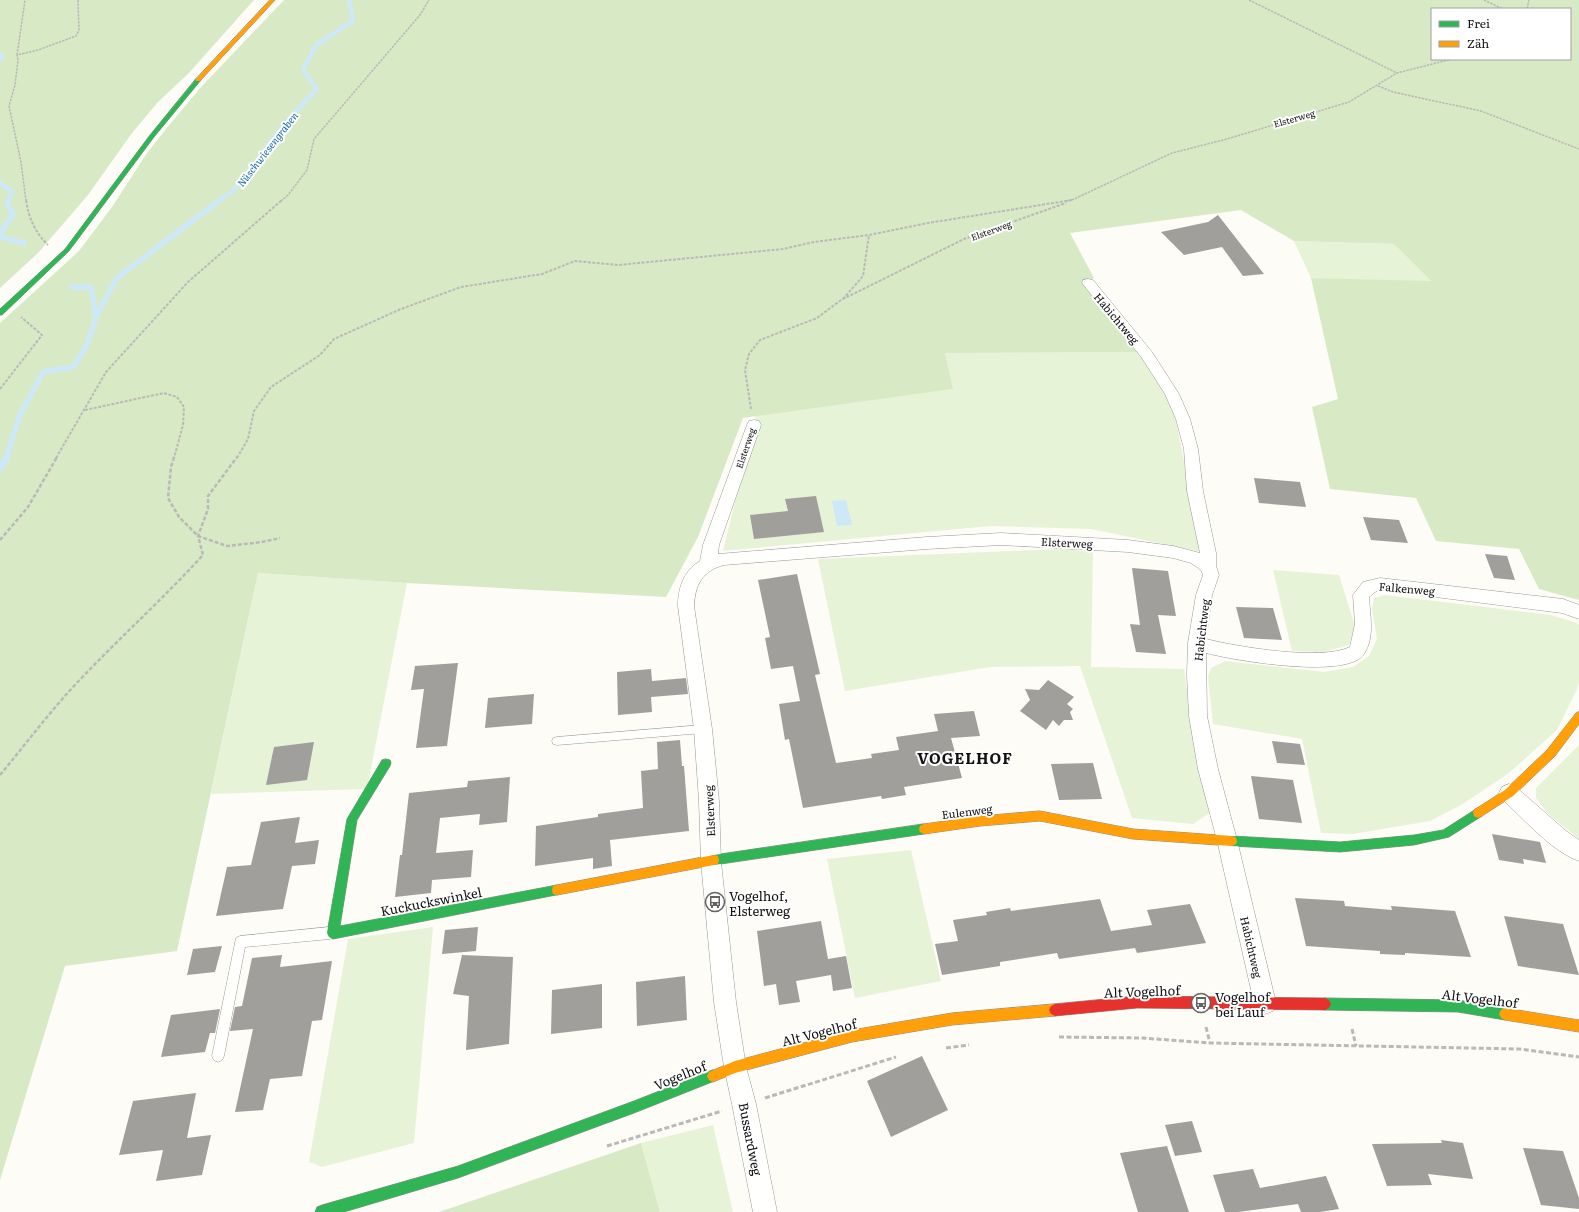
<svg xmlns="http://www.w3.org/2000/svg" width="1579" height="1212" viewBox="0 0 1579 1212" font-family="Literata,serif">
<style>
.green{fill:#e7f3d7}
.forest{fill:#d8eac5;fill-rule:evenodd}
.water{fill:#cde8f7}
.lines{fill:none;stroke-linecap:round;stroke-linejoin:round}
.stream-far2{stroke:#cde8f7;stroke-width:4.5}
.stream-far1{stroke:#cde8f7;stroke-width:5.5}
.stream{stroke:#cde8f7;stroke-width:7}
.building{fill:#a19f9c}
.lane-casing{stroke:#979795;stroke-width:1}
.street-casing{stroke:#979795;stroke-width:1}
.fast-casing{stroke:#8e8d8b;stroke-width:1}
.slow-casing{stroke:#8e8d8b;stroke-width:1}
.jam-casing{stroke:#8e8d8b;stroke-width:1}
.path-far3{stroke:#b9b9b8;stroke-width:1.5;stroke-dasharray:2.5 1;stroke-linecap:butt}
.path-far2{stroke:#b9b9b8;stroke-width:2;stroke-dasharray:3 1.5;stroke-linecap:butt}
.path-far1{stroke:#b9b9b8;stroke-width:2.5;stroke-dasharray:4 2;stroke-linecap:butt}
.path{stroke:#b9b9b8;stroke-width:3;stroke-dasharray:5 2.5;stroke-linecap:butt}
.lane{fill:#fffffe;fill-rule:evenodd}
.street{fill:#fffffe;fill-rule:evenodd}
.fast{fill:#30b455;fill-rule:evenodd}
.slow{fill:#ff9f0a;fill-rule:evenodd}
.jam{fill:#e5322d;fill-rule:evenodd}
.labels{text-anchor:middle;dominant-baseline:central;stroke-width:4;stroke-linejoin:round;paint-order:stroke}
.far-street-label{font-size:9px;fill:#111;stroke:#fff}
.far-water-label{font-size:10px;font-style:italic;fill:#1768a6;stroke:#fff}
.street-label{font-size:11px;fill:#111;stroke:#fff}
.near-poi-label{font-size:13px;fill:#111;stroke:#fff;text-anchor:start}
.near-street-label{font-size:13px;fill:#111;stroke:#fff}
.district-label{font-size:15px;font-weight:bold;letter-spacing:1px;fill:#111;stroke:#fff}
</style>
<rect width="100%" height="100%" fill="#fdfcf7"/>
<path class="green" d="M1294,241L1394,244L1432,282L1311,278Z
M1142,352L1174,411L1202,552L1091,529L990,526L723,551L756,416L952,389L945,353Z
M1064,549L1093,552L1091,667L1184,669L1192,727L1211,812L1193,824L1132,818L1080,666L990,667L845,691L818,559Z
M1273,570L1339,575L1355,626L1349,645L1324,652L1292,651Z
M258,573L407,583L367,789L211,794Z
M1385,595L1551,615L1577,623L1579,625V682L1576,691L1557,730L1509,773L1461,805L1430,821L1353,834L1321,833L1302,739L1213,724L1208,677L1211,668L1225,661L1324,672L1353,667L1369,656L1377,639L1372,608L1374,598Z
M1579,745V839L1546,812L1536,798V788Z
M911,850L941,981L855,998L827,859Z
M433,927L414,1143L322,1167L309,1162L348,939Z
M713,1125L733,1212H660L641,1143Z"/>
<path class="forest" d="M0,0H254L188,74L158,102L132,133L88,195L38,253L0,288Z
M284,0H1579V600L1539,589L1519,549L1436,541L1416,498L1330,489L1312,407L1338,399L1311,278L1431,281L1394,244L1294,241L1241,210L1070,233L1094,278L1085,283L1142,352L945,353L953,389L743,418L698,537L666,597L407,583L258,573L177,951L65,966L0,1180V323L79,251L112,207L147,153L170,124L202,86ZM1432,9H1570V59H1432Z
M641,1143L660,1212H439Z"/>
<path class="water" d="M846,500L852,525L837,526L832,501Z"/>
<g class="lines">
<path class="stream-far2" d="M0,54L2,56L0,60
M0,183L12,191L8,201
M219,201L235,189L285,123L317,89L303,70L316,45L353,21L349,0"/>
<path class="stream-far1" d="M0,234L13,214L7,203L8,200
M0,237L24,243
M72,287H91L96,317
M6,458L20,415L43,372L73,367L87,345L96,317L117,278L220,200"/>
<path class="stream" d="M0,468L7,457"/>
</g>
<path class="building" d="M1218,215L1264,274L1243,276L1222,247L1184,255L1161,232L1208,222Z
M1254,478L1300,482L1306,507L1259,503Z
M816,496L824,532L754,539L750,515L788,511L785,499Z
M1363,517L1399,520L1408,543L1371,540Z
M1485,554L1507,556L1515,580L1494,578Z
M1132,568L1168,571L1176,616L1158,615L1166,654L1136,652L1130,624L1140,625Z
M797,574L820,674L815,675L836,763L872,758L871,754L899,750L896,737L938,731L934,714L974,711L980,736L951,738L962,778L904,787L906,795L882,799L881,796L803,808L789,739L785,740L779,704L800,701L793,666L771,669L765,638L770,637L758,580Z
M1236,607L1273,608L1282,640L1244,638Z
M458,663L447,746L416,748L424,689L411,690L415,666Z
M651,669L652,681L686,678L688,694L651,697L652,712L618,715L617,672Z
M1048,680L1074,697L1067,704L1073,709L1070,712L1073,720H1064L1059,726L1053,720L1046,730L1020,711L1030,700L1025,689L1039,690Z
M534,694L532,724L485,728L488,698Z
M680,740L682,766H684L689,831L610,840L612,866L593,869V858L535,866L536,826L598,817V814L643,808L641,771L658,769L657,742Z
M1272,741L1300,744L1305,765L1277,763Z
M314,742L307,780L266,785L274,747Z
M1093,763L1102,799L1059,800L1051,764Z
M1251,776L1293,780L1302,823L1259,819Z
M510,777L507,822L479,825L480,814L440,818L436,853L473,850L471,877L432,880L431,893L395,897L400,855H402L409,793L467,787L468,781Z
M300,817L295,843L319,840L315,864L292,866L283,909L216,916L227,867L251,865L261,822Z
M1492,834L1540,842L1546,863L1523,859L1524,864L1499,860Z
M1295,898L1344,901L1345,906L1392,910L1391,906L1455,911L1471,957L1405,953V955L1380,954V951L1306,946Z
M1100,899L1111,931L1152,925L1147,910L1190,904L1206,943L1137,953L1135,948L1059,959L1057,953L1000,962V966L942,975L935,944L958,941L953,920L987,915L986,912L1010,908L1011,911Z
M1504,916L1563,924L1579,975L1518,966Z
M821,921L828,959L846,956L852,988L833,991L831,975L796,981L800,1002L779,1005L776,984L764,986L757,931Z
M478,927L476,951L442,954L445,930Z
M222,946L215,972L187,975L193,949Z
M282,955L280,967L332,961L322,1020L312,1021L302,1076L270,1079L263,1110L235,1112L253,1029L230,1031L235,1007L242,1006L252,958Z
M462,955L513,957L509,1044L466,1050L469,996L453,994Z
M685,976L687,1020L637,1026L636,982Z
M602,984V1028L551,1034L552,990Z
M220,1009L215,1033H210L205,1052L161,1057L171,1015Z
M922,1056L948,1110L891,1137L867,1081Z
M196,1093L187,1138L211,1135L202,1175L156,1181L163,1150L119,1155L133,1101Z
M1192,1121L1202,1152L1175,1156L1165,1125Z
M1441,1140L1463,1143L1473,1179L1428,1174L1432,1185L1387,1186L1372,1144L1442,1143Z
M1167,1146L1189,1212H1138L1120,1153Z
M1523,1148L1563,1151L1579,1198V1209L1541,1205Z
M1253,1169L1260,1188L1326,1176L1339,1209L1320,1212H1301L1298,1204L1238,1212H1225L1213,1175Z"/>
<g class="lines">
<defs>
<path id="lane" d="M703,725L706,726L708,729L706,732L703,733L557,745L553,744L552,741L553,738L557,737Z
M330,927L334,929L336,933L334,937L330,939L245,947L224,1056L222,1060L218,1062L214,1060L212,1056L236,938L240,936Z"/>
<path id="street" d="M1088,279L1093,280L1152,352L1179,394L1190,419L1198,449L1203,491L1216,553V566L1219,575L1212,595L1206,639C1238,647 1321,661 1350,647L1355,624L1353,595L1363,582L1380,578L1563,599L1579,605V619L1562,613L1380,590L1375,592L1369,597C1370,616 1375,637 1364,654C1348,680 1232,660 1206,653L1207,716L1218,769L1237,840L1276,1003L1273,1011L1265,1014L1257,1011L1254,1003L1217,840L1198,769L1189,716L1187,675L1188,643L1196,595L1203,575L1201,570L1191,563L1173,558L1128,552L1001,545L927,549L724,565C702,571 695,585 694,606L712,729L719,801L721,862L736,1002L746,1067L756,1104L777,1212H753L732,1104L724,1067L714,1002L701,862L699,801L694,729L678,606C678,587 684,571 700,561L703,545L747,425L749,421L754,420L759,421L761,425L719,545L718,554L927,537L1001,533L1128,540L1173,546L1200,553L1187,491L1184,449L1176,419L1165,394L1142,358L1082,283L1083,280Z
M1509,784L1516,787L1566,831L1579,840V861C1551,851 1524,819 1502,799L1499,793L1502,787Z"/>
<path id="fast" d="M196,79L201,80L154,137L69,251L2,315H0V309L65,249L150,135Z
M386,759L390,760L391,763L390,766L357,820L340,926L557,885L561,886L562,890L561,894L333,939L329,937L327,933L347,819L382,760Z
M1478,808L1482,810L1483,813L1482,816L1449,837L1414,845L1340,852L1232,846L1228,844L1227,841L1228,838L1232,836L1340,842L1414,835L1443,830Z
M924,824L928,826L929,829L928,832L924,834L714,865L710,864L709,860L710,856L714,855Z
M1325,998L1458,1000L1505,1008L1509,1010L1511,1014L1509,1018L1505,1020L1458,1012L1325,1010L1321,1008L1319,1004L1321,1000Z
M713,1070L717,1072L719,1076L717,1080L634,1113L458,1178L344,1212H315L317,1207L322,1205L458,1166L634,1101Z"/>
<path id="slow" d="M270,0H275L200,81H196V79Z
M1579,712V724L1555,756L1513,796L1482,816L1478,818L1474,816L1473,813L1474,810L1505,790L1547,750L1576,713Z
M1040,811L1133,829L1232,836L1236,838L1237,841L1236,844L1232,846L1133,839L1040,821L980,826L924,834L920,832L919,829L920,826L924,824L980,816Z
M714,855L718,856L719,860L718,864L714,865L557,895L553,894L552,890L553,886L557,885Z
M1055,1004L1059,1006L1061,1010L1059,1014L1055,1016L952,1025L852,1042L735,1073L713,1082L709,1080L707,1076L709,1072L735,1061L852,1030L952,1013Z
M1505,1008L1579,1020V1032L1505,1020L1501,1018L1499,1014L1501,1010Z"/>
<path id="jam" d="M1137,996L1325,998L1329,1000L1331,1004L1329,1008L1325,1010L1137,1008L1055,1016L1051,1014L1049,1010L1051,1006L1055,1004Z"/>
</defs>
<use href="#lane" class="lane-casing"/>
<use href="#street" class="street-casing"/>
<use href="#fast" class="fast-casing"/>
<use href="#slow" class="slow-casing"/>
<use href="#jam" class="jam-casing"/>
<path class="path-far3" d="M1249,0L1397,73
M1484,0L1503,9
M1527,9L1529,0
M17,55L25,0
M1378,86L1393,92L1481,111L1579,149
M1072,200L1172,153L1227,139L1349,102L1397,73L1452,59
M26,201L21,162L9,106L15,85L18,60L17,55L38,50L76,36L79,30L78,0
M281,201L288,195L307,170L314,139L420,15L429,0
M1066,201L1072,200"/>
<path class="path-far2" d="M26,200C29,219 35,232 48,245
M843,299L863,276L869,235
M0,389L42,335L21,317
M751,409L745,370L749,354L760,340L817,318L841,300L964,239L1066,203
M85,410L164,393L177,397L184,407L183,425L174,458
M56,458L106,372L188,282L282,200
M237,458L248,439L254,411L271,387L320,355L334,339L401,309L461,287L542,274L575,261L618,265L783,249L814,242L869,235L928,223L1072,200"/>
<path class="path-far1" d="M174,457L171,467L168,498L179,517L198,536L227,546L262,542L280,538
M0,540L28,507L57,457
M0,775C25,745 48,714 74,686C116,641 162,600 203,555L198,536L208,509V496L237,457"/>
<path class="path" d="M1206,1027L1210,1043
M1352,1029L1356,1046
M1059,1037L1142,1038L1210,1043L1520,1049L1579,1057
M946,1048L969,1045
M765,1098L896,1057
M607,1146L722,1111"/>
<use href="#lane" class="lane"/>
<use href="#street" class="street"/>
<use href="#fast" class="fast"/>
<use href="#slow" class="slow"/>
<use href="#jam" class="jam"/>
</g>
<defs>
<symbol id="bus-ring" viewBox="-11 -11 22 22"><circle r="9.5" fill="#fff" stroke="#646362" stroke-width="1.5"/><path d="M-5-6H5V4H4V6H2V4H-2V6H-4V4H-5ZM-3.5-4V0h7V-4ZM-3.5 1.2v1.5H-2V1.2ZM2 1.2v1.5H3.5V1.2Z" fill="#646362"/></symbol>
</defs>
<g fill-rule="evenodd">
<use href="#bus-ring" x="704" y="891" width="22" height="22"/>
<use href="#bus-ring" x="1190" y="992" width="22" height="22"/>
</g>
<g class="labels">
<g class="far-street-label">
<text transform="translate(1294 118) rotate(-16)">Elsterweg</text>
<text transform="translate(991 230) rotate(-20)">Elsterweg</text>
<text transform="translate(745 448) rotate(-71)">Elsterweg</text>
</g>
<g class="far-water-label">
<text transform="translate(267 149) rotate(-52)">Nüschwiesengraben</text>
</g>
<g class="street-label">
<text transform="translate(1117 318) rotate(50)">Habichtweg</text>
<text transform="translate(1067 542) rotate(3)">Elsterweg</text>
<text transform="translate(1407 588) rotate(5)">Falkenweg</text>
<text transform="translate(1201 630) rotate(-83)">Habichtweg</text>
<text transform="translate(709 811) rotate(-93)">Elsterweg</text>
<text transform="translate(967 811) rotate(-7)">Eulenweg</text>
<text transform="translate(1252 947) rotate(77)">Habichtweg</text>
</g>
<g class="near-poi-label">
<text x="729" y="895">Vogelhof,<tspan x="729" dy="15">Elsterweg</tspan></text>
<text x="1215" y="996">Vogelhof<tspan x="1215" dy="15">bei Lauf</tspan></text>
</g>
<g class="near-street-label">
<text transform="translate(431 901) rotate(-11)">Kuckuckswinkel</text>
<text transform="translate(1142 991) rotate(-2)">Alt Vogelhof</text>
<text transform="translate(1480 998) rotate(7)">Alt Vogelhof</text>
<text transform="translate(819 1032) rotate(-14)">Alt Vogelhof</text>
<text transform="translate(680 1075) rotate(-22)">Vogelhof</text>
<text transform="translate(751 1139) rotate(79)">Bussardweg</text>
</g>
<g class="district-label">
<text x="965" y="757">VOGELHOF</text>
</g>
</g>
<rect x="1431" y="8" width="140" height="52" fill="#ffffff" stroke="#a0a0a0"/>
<rect x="1439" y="21" width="20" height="6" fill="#30b455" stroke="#a0a0a0"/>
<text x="1467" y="28" font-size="12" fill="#111111">Frei</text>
<rect x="1439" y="41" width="20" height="6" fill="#ff9f0a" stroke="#a0a0a0"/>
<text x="1467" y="48" font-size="12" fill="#111111">Zäh</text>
</svg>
